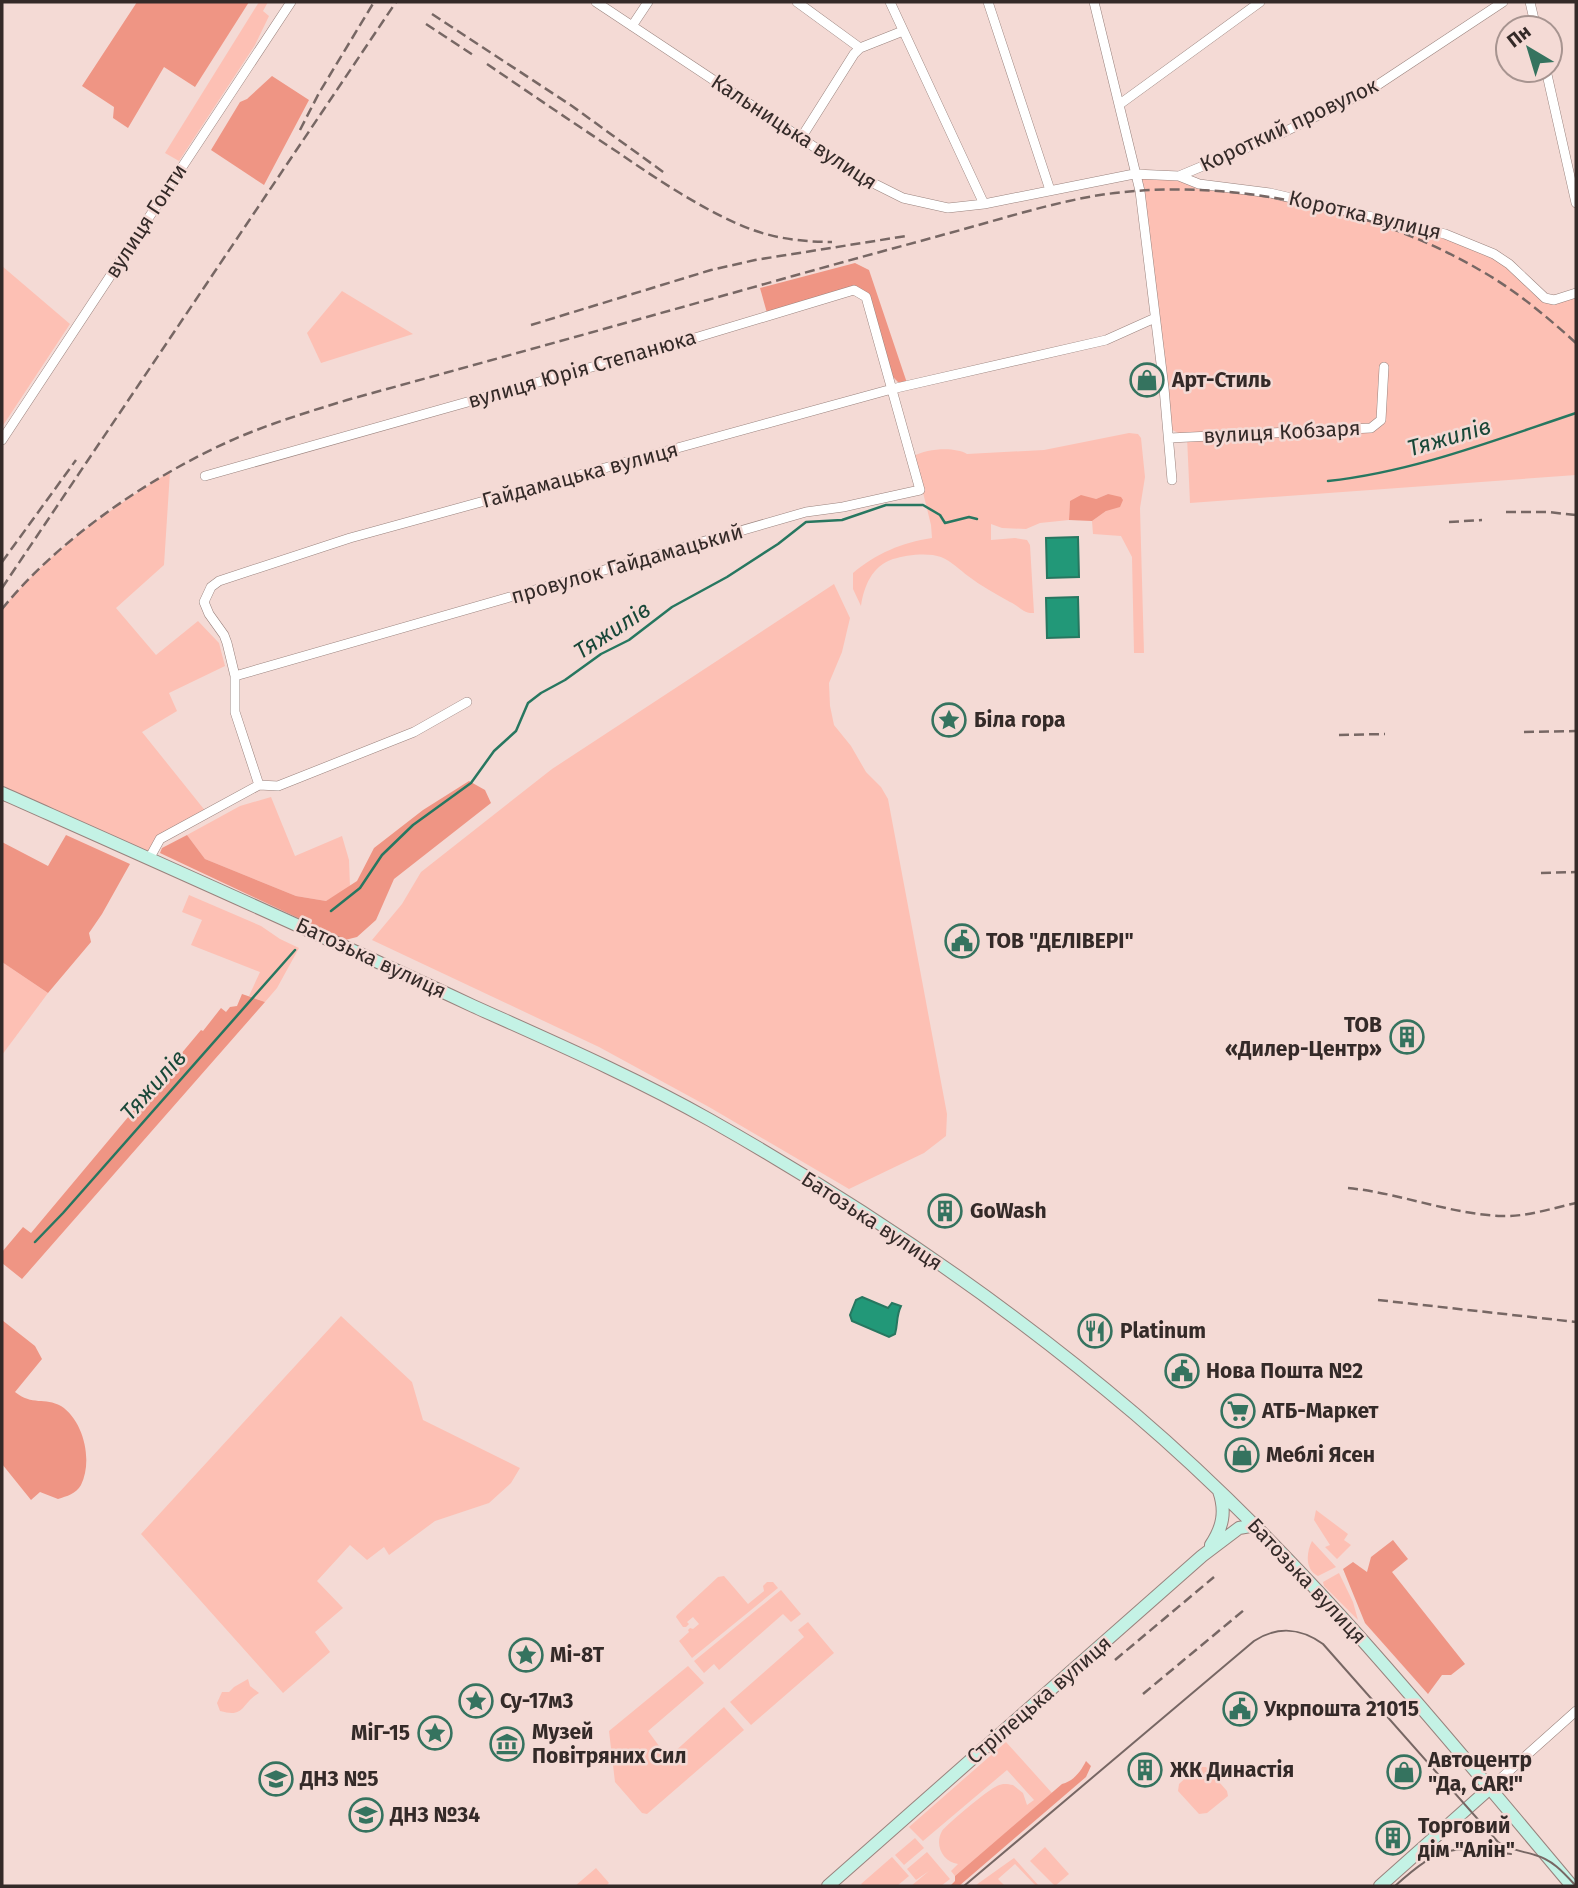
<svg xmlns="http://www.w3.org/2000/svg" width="1578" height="1888" viewBox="0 0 1578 1888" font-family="'Fira Sans',sans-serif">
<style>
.green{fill:#fdc0b4}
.forest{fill:#ef9584}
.water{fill:#229878;stroke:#277760;stroke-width:2}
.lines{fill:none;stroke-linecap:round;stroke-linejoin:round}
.stream{stroke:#277760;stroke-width:2.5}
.street-casing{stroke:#99827d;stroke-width:10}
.secondary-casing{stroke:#99827d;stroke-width:14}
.street{stroke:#fff;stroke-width:9}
.secondary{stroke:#c4f2e5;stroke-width:12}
.tram{stroke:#776764;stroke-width:2}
.rail{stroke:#776764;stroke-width:2.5;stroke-dasharray:10 5;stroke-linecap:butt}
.labels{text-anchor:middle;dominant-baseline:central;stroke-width:5;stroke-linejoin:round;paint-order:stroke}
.street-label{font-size:21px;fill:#342a28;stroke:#f4dad5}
.poi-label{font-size:21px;font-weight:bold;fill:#342a28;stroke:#f4dad5;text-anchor:start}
.water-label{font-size:23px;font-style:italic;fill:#184738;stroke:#f4dad5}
</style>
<rect width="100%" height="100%" fill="#f4dad5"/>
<path class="green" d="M259,2H268L263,11L269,16L255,45L179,161L165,153Z
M1134,174L1250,190L1412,225L1494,254L1546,298L1576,293V475L1190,503L1187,437L1168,428Z
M2,266L70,324L2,427Z
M342,291L413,334L321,363L307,333Z
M1129,433L1138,434L1141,438L1145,477L1140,508L1144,653H1134L1132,557L1121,536L1093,534L1092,521L1106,511L1108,494L1096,499L1070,501L1069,520L1040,523L1026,529L1002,528L991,524V540L1015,538L1027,540L1030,545L1034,613C1024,614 1019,606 1010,602C996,594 981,586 968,576C960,570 951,561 941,557C928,552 906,555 893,559C872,566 864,586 861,606L853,589V573C877,553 901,543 932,538L931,525L914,456C926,449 954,446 967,454L1044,450Z
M170,472L164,565L116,608L156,655L198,621L219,643L225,666L169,693L177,711L142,732L207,813L160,839L149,859L2,793V609C48,553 109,509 170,472Z
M834,584L850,618L842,652L829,683L830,706L834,725L851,746L866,772L881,787L888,799L947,1114L946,1136L924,1153L849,1189L709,1107L599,1047L372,940L402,904L421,872L552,769Z
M271,797L295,856L342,836L349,860L350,887L326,901L296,896L205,859L187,835L240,806Z
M189,895L261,926L280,939L299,948L277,988L265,1002L249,996L260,972L191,945L202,920L182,912Z
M2,962L48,993L2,1055Z
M341,1316L412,1382L423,1420L520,1468L511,1483L489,1503L435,1521L389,1555L384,1547L367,1560L350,1545L317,1581L343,1608L315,1632L330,1652L283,1693L141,1534Z
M1316,1510L1348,1534L1344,1540L1351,1545L1337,1559L1325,1547L1330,1545L1314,1520Z
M1312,1541L1336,1567L1318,1576C1305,1570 1306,1553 1312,1541Z
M1339,1573L1353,1602L1358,1620L1324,1586L1323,1582Z
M724,1576L748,1604L764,1591L763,1586L767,1582H773L778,1588L692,1658L679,1641L689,1632L688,1630L690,1628L693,1629L699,1624L693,1617L687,1622L689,1624L686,1627H683L676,1617L677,1615L718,1577Z
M781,1590L801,1614L791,1622L783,1614L719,1670L714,1664L704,1673L694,1661Z
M808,1622L834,1653L751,1725L730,1702L804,1637L798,1630Z
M688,1666L704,1683L648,1731L665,1754H672L724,1707L744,1730L647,1814L642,1813L615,1782L609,1731Z
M248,1679L250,1686L259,1693C240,1704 246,1718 220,1711L217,1703L222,1692H229L234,1687Z
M1006,1742L1052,1793L955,1876L951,1871L958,1864C943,1862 934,1845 942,1831C947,1824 989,1789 997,1786C1003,1783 1007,1784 1013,1785L1023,1793L1027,1805L1034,1800L1007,1770L923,1841L909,1827Z
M1206,1767L1227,1791L1228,1796L1207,1813L1199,1814L1178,1791L1179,1784L1197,1767Z
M915,1838L924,1848L904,1865L895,1855Z
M1045,1847L1069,1874L1055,1886L1030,1861Z
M927,1852L950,1879L941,1886H911L929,1871L916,1880L907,1869Z
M892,1857L909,1876L897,1886H863L861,1884Z
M1014,1858L1039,1886H1036L1015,1864L998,1879L1005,1886L976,1885Z
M596,1868L609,1883L606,1886H575Z"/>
<path class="forest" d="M137,2H249L195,87L164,67L128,128L113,118L114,107L82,86Z
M272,76L309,100L264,185L211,150L240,102L247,99Z
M855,263L869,270L907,383L898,382L893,377L868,297L855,288L767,313L760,288Z
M1108,494L1121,497L1123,500L1120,507L1106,511L1092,521L1069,520L1070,501L1081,495L1096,499Z
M469,781L485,790L491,803L394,879L376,920L357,937L345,940L160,853L162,848L187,835L205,859L296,896L326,901L357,881L374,848L423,810Z
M66,835L130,864L102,914L89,933L91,942L48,993L2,962V842L48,866Z
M242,994L265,1002L22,1279L2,1263V1252L23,1227L31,1233L201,1030L203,1031L221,1008L226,1012L230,1007L237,1006Z
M2,1320L35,1346L42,1359L15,1392C32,1406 45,1397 61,1406C84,1421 93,1461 81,1485C76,1494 67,1496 58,1499L40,1492L31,1500L2,1464Z
M1393,1540L1408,1559L1392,1572L1465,1664L1451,1675H1442L1428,1694L1365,1623L1343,1569L1353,1562L1367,1572L1371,1557Z
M1086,1761L1091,1766L1086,1777L959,1886H950L955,1881V1876L1062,1784C1074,1781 1081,1771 1086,1761Z"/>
<path class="water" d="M1078,537L1079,577L1047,578L1046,538Z
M1078,597L1079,637L1047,638L1046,598Z
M862,1297L888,1308L892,1303L901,1306C896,1316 898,1324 895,1334L889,1337L852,1321L850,1315L856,1300Z"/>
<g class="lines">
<path class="stream" d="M1328,481C1413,472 1495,440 1576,413
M331,911L360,888L382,855L413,825L471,783L494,751L516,731L528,703L541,693L565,680L601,654L629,640L672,607L727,577L778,544L806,522L842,520L886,505H923L940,515L945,523L969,517L977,519
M35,1242L63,1213L295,950"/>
<defs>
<path id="street" d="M596,2L855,174L903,198L948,208L984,204L1134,174L1179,176L1199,184L1270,193L1445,234L1494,254L1509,264L1545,298L1554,300L1576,293
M797,2L860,48
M890,2L984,204
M988,2L1050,190
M1094,2L1140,191L1164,388L1172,480
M1530,2L1536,28
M632,26L648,2
M1546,70L1576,203
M1120,104L1260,2
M801,138L854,54L860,48L903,31
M1179,176L1282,133L1370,90L1503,2
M1170,438L1371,428L1381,420L1384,367
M2,440L291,2
M205,476L698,337L854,290L866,297L920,490L843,507L806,512L235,676
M259,785L235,712V676L227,643L224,635L209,614L204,602L211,587L219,581L350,538L892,389L1106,340L1155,318
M149,859L160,839L259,785L278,786L414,732L467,702
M1490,1788L1576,1711"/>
<path id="secondary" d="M2,793C159,863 317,933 473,1006C553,1042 634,1077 710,1120C860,1205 1005,1303 1135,1414C1299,1554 1434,1722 1572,1886
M1211,1545C1223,1527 1226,1511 1219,1491
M828,1886L1202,1556L1239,1528L1256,1525
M1380,1886L1490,1788"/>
</defs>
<use href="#street" class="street-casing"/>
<use href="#secondary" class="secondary-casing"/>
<use href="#street" class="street"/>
<use href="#secondary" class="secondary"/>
<path class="tram" d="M964,1886L1254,1641C1277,1626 1301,1628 1323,1644L1498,1842C1510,1850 1522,1851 1535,1855C1553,1860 1564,1873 1576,1886
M1395,1886C1441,1845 1451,1845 1511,1854"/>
<path class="rail" d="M432,14L572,106L666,174
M426,24L473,55
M487,64C531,94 575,124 619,153C658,180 709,214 753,230C778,239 806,242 832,242
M300,130L319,93L374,2
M531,325L711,270L755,260L906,236
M1506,512H1548L1576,515
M1449,522L1482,520
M2,562L76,460
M2,588L396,2
M2,609C59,539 148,478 230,441C268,424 308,412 347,400C496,359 644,318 793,276C853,259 914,243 975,226C1014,215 1054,203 1094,196C1218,175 1370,206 1478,269C1514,289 1545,315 1576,343
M1524,732L1576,731
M1339,735L1385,734
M1541,873L1576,872
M1348,1188C1400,1193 1449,1214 1502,1216C1526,1217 1553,1208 1576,1203
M1378,1300L1576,1322
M1115,1660L1214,1577
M1143,1694L1244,1610"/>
</g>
<defs>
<symbol id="shop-ring" viewBox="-11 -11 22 22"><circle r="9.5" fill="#f4dad5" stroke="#35735f" stroke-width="1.5"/><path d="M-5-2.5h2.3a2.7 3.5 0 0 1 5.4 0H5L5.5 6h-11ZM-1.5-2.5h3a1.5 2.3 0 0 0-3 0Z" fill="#35735f"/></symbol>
<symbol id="sight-ring" viewBox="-11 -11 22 22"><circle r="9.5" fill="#f4dad5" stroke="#35735f" stroke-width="1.5"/><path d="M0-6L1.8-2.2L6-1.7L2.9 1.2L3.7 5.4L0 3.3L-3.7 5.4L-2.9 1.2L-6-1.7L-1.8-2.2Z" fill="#35735f"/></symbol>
<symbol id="civic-ring" viewBox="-11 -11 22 22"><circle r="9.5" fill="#f4dad5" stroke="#35735f" stroke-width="1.5"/><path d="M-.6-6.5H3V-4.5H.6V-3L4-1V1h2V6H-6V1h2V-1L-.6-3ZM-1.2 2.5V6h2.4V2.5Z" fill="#35735f"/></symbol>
<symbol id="building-ring" viewBox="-11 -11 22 22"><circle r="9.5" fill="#f4dad5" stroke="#35735f" stroke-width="1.5"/><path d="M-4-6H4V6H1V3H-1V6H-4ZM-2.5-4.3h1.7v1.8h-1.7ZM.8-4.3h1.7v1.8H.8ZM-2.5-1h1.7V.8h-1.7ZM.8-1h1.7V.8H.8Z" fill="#35735f"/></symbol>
<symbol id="restaurant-ring" viewBox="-11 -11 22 22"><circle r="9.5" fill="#f4dad5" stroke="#35735f" stroke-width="1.5"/><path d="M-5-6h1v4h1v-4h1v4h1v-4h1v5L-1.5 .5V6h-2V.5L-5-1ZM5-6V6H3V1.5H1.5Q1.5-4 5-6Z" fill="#35735f"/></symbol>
<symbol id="supermarket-ring" viewBox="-11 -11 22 22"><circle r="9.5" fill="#f4dad5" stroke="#35735f" stroke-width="1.5"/><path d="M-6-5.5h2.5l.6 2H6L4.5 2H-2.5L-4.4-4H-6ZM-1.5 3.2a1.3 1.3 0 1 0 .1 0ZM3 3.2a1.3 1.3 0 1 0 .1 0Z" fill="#35735f"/></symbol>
<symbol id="museum-ring" viewBox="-11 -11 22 22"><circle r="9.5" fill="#f4dad5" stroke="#35735f" stroke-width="1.5"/><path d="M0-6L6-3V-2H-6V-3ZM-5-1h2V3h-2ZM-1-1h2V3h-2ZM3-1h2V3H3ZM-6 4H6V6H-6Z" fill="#35735f"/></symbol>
<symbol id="school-ring" viewBox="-11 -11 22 22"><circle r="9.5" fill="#f4dad5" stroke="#35735f" stroke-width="1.5"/><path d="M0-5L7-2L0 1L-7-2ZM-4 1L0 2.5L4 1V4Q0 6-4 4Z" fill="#35735f"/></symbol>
</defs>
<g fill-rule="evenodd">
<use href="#shop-ring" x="1128" y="361" width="38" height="38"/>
<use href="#sight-ring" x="930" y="701" width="38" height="38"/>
<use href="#civic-ring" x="943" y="922" width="38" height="38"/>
<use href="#building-ring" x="1388" y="1018" width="38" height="38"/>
<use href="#building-ring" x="926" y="1192" width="38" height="38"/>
<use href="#restaurant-ring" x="1076" y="1312" width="38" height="38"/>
<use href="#civic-ring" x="1163" y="1352" width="38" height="38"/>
<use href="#supermarket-ring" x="1219" y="1392" width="38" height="38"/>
<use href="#shop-ring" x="1223" y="1436" width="38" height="38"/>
<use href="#sight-ring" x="507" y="1636" width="38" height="38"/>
<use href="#sight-ring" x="457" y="1682" width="38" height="38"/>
<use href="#civic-ring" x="1221" y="1690" width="38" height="38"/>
<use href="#sight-ring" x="416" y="1714" width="38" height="38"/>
<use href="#museum-ring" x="488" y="1725" width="38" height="38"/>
<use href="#building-ring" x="1126" y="1751" width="38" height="38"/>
<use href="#shop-ring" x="1385" y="1753" width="38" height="38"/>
<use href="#school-ring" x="257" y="1760" width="38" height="38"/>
<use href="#school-ring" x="347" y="1796" width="38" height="38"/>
<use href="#building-ring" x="1374" y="1819" width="38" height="38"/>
</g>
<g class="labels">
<g class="street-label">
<text transform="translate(1289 125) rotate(-25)">Короткий провулок</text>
<text transform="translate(794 132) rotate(33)">Кальницька вулиця</text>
<text transform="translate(1365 215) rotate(13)">Коротка вулиця</text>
<text transform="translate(146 221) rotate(-57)">вулиця Гонти</text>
<text transform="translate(582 369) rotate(-16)">вулиця Юрія Степанюка</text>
<text transform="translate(1282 432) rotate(-3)">вулиця Кобзаря</text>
<text transform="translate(580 475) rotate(-15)">Гайдамацька вулиця</text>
<text transform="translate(627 564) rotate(-16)">провулок Гайдамацький</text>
<text transform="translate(371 958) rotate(25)">Батозька вулиця</text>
<text transform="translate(872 1221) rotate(33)">Батозька вулиця</text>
<text transform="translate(1307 1581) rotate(47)">Батозька вулиця</text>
<text transform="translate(1039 1700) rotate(-41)">Стрілецька вулиця</text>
</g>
<g class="poi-label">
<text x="1172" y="380">Арт-Стиль</text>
<text x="974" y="720">Біла гора</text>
<text x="986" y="941">ТОВ "ДЕЛІВЕРІ"</text>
<text x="1382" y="1025" text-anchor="end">ТОВ<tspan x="1382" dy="24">«Дилер-Центр»</tspan></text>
<text x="970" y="1211">GoWash</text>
<text x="1120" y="1331">Platinum</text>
<text x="1206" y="1371">Нова Пошта №2</text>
<text x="1262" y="1411">АТБ-Маркет</text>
<text x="1266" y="1455">Меблі Ясен</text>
<text x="550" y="1655">Мі-8Т</text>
<text x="500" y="1701">Су-17м3</text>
<text x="1264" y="1709">Укрпошта 21015</text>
<text x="532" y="1732">Музей<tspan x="532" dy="24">Повітряних Сил</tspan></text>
<text x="410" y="1733" text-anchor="end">МіГ-15</text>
<text x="1428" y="1760">Автоцентр<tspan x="1428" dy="24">"Да, CAR!"</tspan></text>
<text x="1170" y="1770">ЖК Династія</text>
<text x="300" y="1779">ДНЗ №5</text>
<text x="390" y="1815">ДНЗ №34</text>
<text x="1418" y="1826">Торговий<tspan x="1418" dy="24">дім "Алін"</tspan></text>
</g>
<g class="water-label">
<text transform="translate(1449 437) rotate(-16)">Тяжилів</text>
<text transform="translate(612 630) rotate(-33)">Тяжилів</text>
<text transform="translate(153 1085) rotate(-48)">Тяжилів</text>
</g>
</g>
<rect width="1578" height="1888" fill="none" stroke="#342a28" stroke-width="7"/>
<g transform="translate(1529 49) rotate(322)"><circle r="33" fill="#f4dad5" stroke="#a79490" stroke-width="2"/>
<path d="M0-5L12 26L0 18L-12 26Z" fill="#35735f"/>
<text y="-10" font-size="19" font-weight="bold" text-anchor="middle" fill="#342a28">Пн</text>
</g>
</svg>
